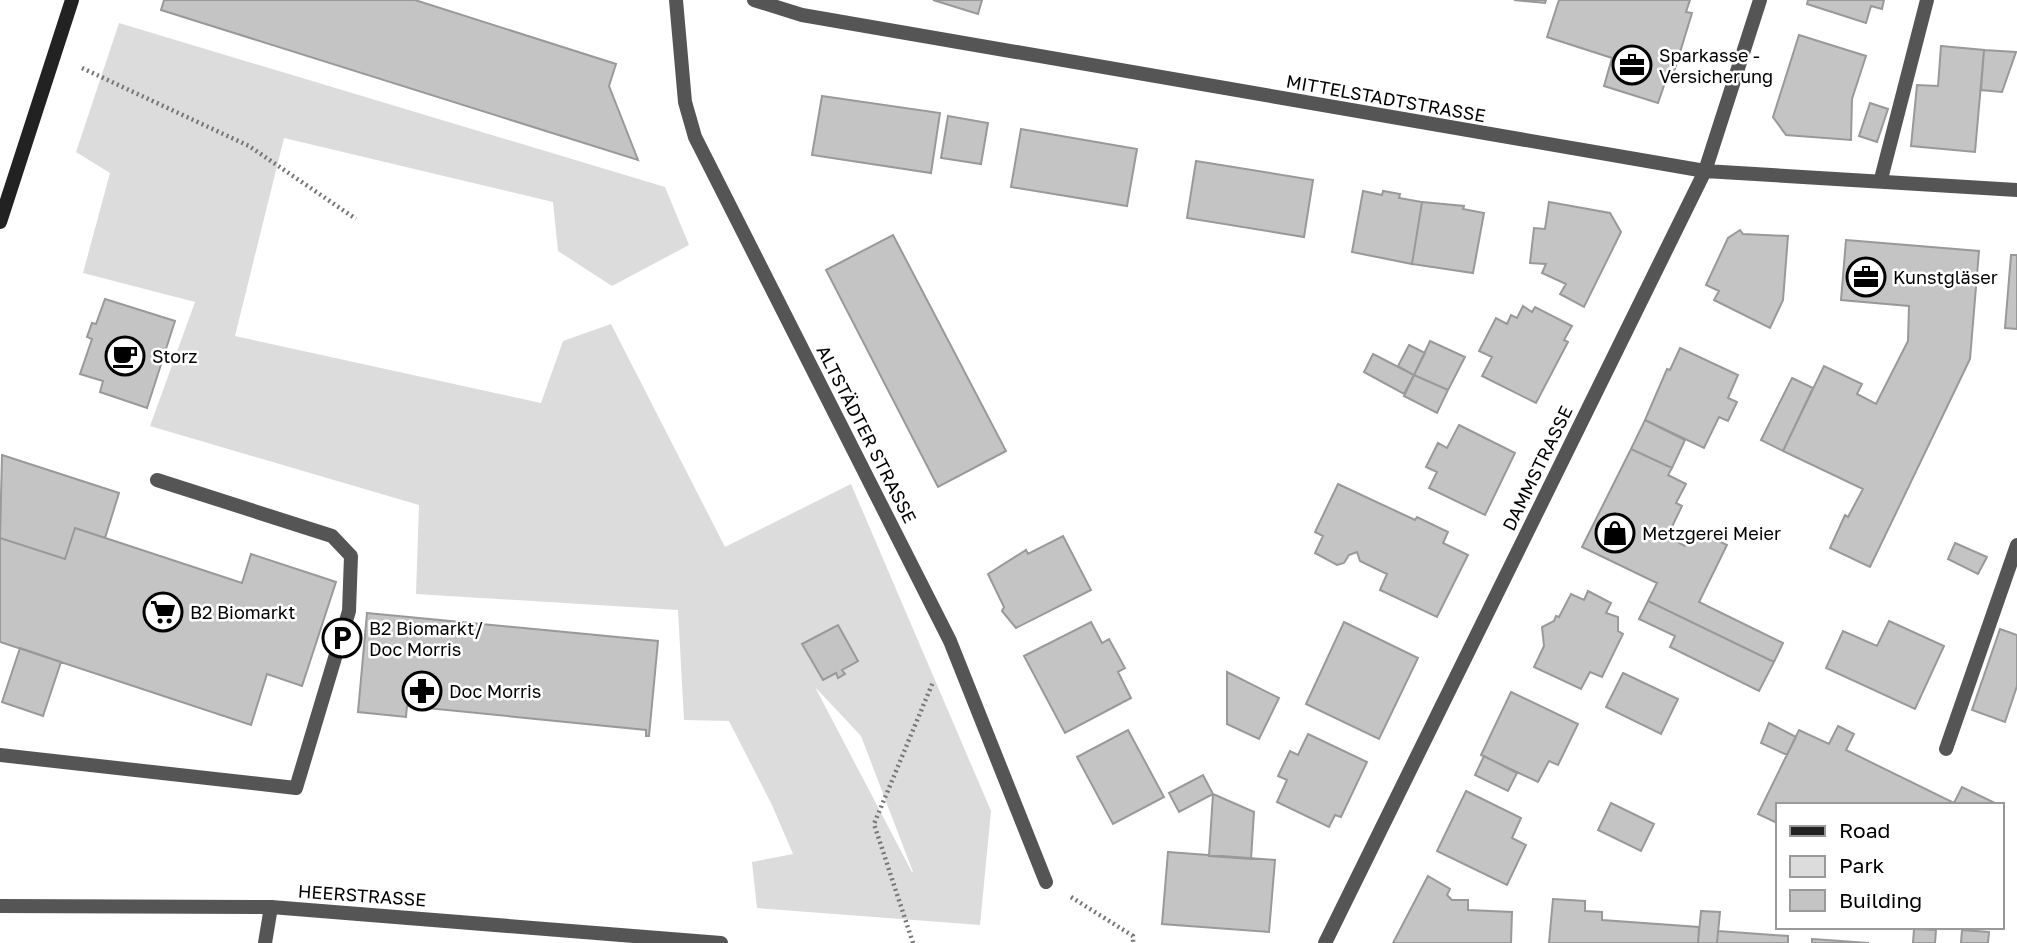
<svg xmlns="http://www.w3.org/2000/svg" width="2017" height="943" viewBox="0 0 2017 943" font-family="'Golos Text',sans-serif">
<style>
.green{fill:#dcdcdc;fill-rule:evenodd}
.building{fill:#c4c4c4;stroke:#999;stroke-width:2}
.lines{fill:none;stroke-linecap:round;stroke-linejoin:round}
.path{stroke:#777;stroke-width:4.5;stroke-dasharray:2 3.5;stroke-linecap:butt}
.lane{stroke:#555;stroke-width:14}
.street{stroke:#555;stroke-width:14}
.secondary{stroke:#222;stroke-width:14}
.labels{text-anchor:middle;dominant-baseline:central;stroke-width:5;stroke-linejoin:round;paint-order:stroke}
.poi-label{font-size:18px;fill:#000;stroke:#fff;text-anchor:start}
.street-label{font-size:18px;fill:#000;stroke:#fff}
</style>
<rect width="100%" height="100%" fill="#fff"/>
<path class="green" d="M119,23L665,187L689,245L612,286L558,251L553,202L284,138L235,336L541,403L563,341L611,324L725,547L851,484L991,811L980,925L757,908L752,862L793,854L772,805L729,721L684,720L678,610L416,594L419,505L150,426L195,302L83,273L110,173L76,152ZM815,687L861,736L913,872H912Z"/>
<path class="building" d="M164,0H415L616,64L609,86L638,160L161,10Z
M933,0H982L978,14Z
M1514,0H1546L1545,3Z
M1559,0H1690L1686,12L1692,13L1673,75L1668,74L1658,103L1604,86L1612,58L1547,37Z
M1808,0H1884L1882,9L1871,6L1866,23L1807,4Z
M1799,35L1866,56L1852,99L1851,140L1786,135L1773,117Z
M1941,46L1984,50L1975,152L1911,146L1917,85L1938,86Z
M1984,50L2016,52L2002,92L1981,90Z
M822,96L940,113L931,173L812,155Z
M1870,103L1888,109L1877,142L1859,136Z
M948,116L988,123L981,164L941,158Z
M1021,129L1137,149L1127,206L1011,187Z
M1196,161L1313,180L1304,237L1187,218Z
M1363,191L1382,195L1383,191L1400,194L1399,198L1422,202L1412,264L1352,252Z
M1422,202L1464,206L1463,209L1484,213L1473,273L1412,264Z
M1549,202L1610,213L1621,232L1584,307L1560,294L1566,284L1542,273L1546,264L1530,263L1534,228L1545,229Z
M1740,230L1743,234L1788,236L1783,300L1770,328L1714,300L1719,291L1706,285L1728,238Z
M893,235L1006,451L938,487L826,270Z
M1846,240L1979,251L1970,359L1870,567L1830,548L1845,515L1848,517L1863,489L1783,451L1824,366L1862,384L1857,394L1876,404L1908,341L1909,306L1841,300Z
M2011,255H2017V329L2005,328Z
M105,299L175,321L147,408L100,392L103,381L80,374L92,339L87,337L92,323L96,324Z
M1523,306L1532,312L1535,307L1572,326L1564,340L1568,342L1536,403L1482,376L1492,357L1479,351L1496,318L1507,324L1511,315L1517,318Z
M1430,341L1465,357L1448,390L1414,375Z
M1409,345L1425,353L1414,375L1398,366Z
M1680,348L1738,375L1728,398L1737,402L1728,421L1719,417L1704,448L1645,420L1667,369L1670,370Z
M1373,354L1414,375L1404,394L1364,372Z
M1414,375L1448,390L1437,413L1404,396Z
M1792,378L1813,388L1783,451L1761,440Z
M1645,420L1685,440L1672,468L1631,449Z
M1459,425L1515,453L1485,515L1429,488L1437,472L1426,467L1438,443L1447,448Z
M1631,449L1672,468L1668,475L1686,484L1676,503L1682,506L1667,537L1685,546L1694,529L1727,545L1699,602L1783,643L1774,662L1648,601L1657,583L1582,547Z
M2,455L119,493L105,538L75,528L65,559L0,538Z
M1338,484L1415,520L1417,517L1448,532L1443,543L1468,555L1437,617L1380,590L1387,574L1360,561L1357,552L1349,555L1344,563L1337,565L1315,553L1323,536L1315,532Z
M75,528L242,583L251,554L336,582L302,686L267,674L251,725L0,642V538L65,559Z
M1063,536L1091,590L1016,628L1002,611L1004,607L988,574L1026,550L1028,554Z
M1955,543L1987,557L1978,574L1948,559Z
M1588,591L1611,603L1606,613L1618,617V631L1623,634L1602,677L1590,672L1581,689L1534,667L1544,646L1542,627L1554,621L1556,616L1559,617L1571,594L1584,600Z
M1648,601L1774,662L1759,691L1670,647L1675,636L1639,619Z
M367,613L658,641L649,736H646V730L407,706L406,717L358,712Z
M1889,621L1944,646L1915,709L1826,668L1843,631L1877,646Z
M1091,622L1102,643L1109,639L1125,668L1118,672L1131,698L1065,733L1024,656Z
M1344,622L1418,658L1379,739L1306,704Z
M838,625L858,661L842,670L845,674L838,678L836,673L823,680L802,644Z
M2000,629L2017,635V686L2005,722L1972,710Z
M20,648L61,662L43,716L2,702Z
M1227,672L1279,698L1259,739L1227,724Z
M1623,673L1678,699L1661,734L1606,707Z
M1511,692L1578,724L1558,765L1549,761L1538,782L1481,755Z
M1769,723L1796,737L1787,755L1761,743Z
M1838,726L1854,734L1846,750L1954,803L1962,787L1999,805H1777V823L1758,814L1799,730L1829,744Z
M1128,730L1164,797L1113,824L1077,757Z
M1308,734L1367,762L1341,817L1335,815L1329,827L1277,802L1287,780L1278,776L1290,751L1298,755Z
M1484,756L1517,773L1508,791L1475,775Z
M1203,775L1213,794L1179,812L1169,793Z
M1466,791L1521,818L1512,838L1526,845L1507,885L1437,851Z
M1213,794L1254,812L1251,859L1209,856Z
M1611,803L1654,824L1641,851L1598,830Z
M1168,852L1275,860L1269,932L1162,924Z
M1428,876L1450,889L1447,895L1452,900H1468V910L1512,912L1511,943H1393Z
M1553,899L1585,901V911L1602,912V920L1699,927L1698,943H1549Z
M1701,911L1720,912L1717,943H1698Z
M1914,929L1936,930L1935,943H1913Z
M1962,930L1989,932L1988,943H1961Z
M1718,931L1788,936V943H1717Z
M1812,939L1869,943H1812Z"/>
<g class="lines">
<path class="path" d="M82,68L249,146L356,219
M1071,897L1133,936V943
M913,943L874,824L933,682"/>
<path class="lane" d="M1881,179L1927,0
M1946,749L2017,545
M0,755L296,788L349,611L351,556L332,536L157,480
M265,943L271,907"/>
<path class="street" d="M676,0L685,102L695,137L950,641L1046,882
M754,0L802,15L1705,171L2017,190
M0,906L271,907L721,943
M1325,943L1705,171L1760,0"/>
<path class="secondary" d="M0,222L72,0"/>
</g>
<defs>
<symbol id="office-ring" viewBox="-11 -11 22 22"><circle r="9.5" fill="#fff" stroke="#000" stroke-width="1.5"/><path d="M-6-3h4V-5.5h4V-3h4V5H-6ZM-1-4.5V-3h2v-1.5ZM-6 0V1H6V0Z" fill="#000"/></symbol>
<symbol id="cafe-ring" viewBox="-11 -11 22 22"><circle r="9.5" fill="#fff" stroke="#000" stroke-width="1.5"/><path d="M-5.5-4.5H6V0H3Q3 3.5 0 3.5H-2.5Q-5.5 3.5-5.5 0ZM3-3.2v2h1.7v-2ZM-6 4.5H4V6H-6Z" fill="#000"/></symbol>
<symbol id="shop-ring" viewBox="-11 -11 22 22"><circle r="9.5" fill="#fff" stroke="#000" stroke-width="1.5"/><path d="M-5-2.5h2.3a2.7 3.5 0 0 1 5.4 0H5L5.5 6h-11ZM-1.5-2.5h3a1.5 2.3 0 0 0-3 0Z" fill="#000"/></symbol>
<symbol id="supermarket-ring" viewBox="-11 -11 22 22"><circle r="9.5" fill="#fff" stroke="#000" stroke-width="1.5"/><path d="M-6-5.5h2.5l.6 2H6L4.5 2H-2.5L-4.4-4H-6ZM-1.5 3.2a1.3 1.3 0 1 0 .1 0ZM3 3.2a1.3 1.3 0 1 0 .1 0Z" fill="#000"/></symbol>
<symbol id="parking-ring" viewBox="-11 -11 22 22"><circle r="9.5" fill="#fff" stroke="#000" stroke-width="1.5"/><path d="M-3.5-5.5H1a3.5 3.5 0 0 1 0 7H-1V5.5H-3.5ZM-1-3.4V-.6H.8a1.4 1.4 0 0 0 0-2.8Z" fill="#000"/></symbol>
<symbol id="pharmacy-ring" viewBox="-11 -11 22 22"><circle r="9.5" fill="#fff" stroke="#000" stroke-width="1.5"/><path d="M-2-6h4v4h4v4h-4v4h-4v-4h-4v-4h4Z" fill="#000"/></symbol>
</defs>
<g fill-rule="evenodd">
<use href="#office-ring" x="1610" y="43" width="44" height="44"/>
<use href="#office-ring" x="1844" y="255" width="44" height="44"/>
<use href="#cafe-ring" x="103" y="334" width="44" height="44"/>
<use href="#shop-ring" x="1593" y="511" width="44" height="44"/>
<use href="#supermarket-ring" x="141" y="590" width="44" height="44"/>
<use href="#parking-ring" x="320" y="616" width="44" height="44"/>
<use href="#pharmacy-ring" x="400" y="669" width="44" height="44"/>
</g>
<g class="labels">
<g class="poi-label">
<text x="1659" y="55">Sparkasse -<tspan x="1659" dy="21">Versicherung</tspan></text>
<text x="1893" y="277">Kunstgläser</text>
<text x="152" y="356">Storz</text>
<text x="1642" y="533">Metzgerei Meier</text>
<text x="190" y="612">B2 Biomarkt</text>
<text x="369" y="628">B2 Biomarkt/<tspan x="369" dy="21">Doc Morris</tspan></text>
<text x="449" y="691">Doc Morris</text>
</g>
<g class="street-label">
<text transform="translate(1386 98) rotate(10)">MITTELSTADTSTRASSE</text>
<text transform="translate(867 434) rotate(63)">ALTSTÄDTER STRASSE</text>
<text transform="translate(1537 468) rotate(-64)">DAMMSTRASSE</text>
<text transform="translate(362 895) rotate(4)">HEERSTRASSE</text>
</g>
</g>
<rect x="1776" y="803" width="228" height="126" fill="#ffffff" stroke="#999999" stroke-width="2"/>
<rect x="1790" y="826" width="35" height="10" fill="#222222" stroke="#999999" stroke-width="2"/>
<text x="1839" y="838" font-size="21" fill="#000000">Road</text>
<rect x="1790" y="856" width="35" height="21" fill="#dcdcdc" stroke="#999999" stroke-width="2"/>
<text x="1839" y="873" font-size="21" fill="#000000">Park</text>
<rect x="1790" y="890" width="35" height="21" fill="#c4c4c4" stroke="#999999" stroke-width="2"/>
<text x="1839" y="908" font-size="21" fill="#000000">Building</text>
</svg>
